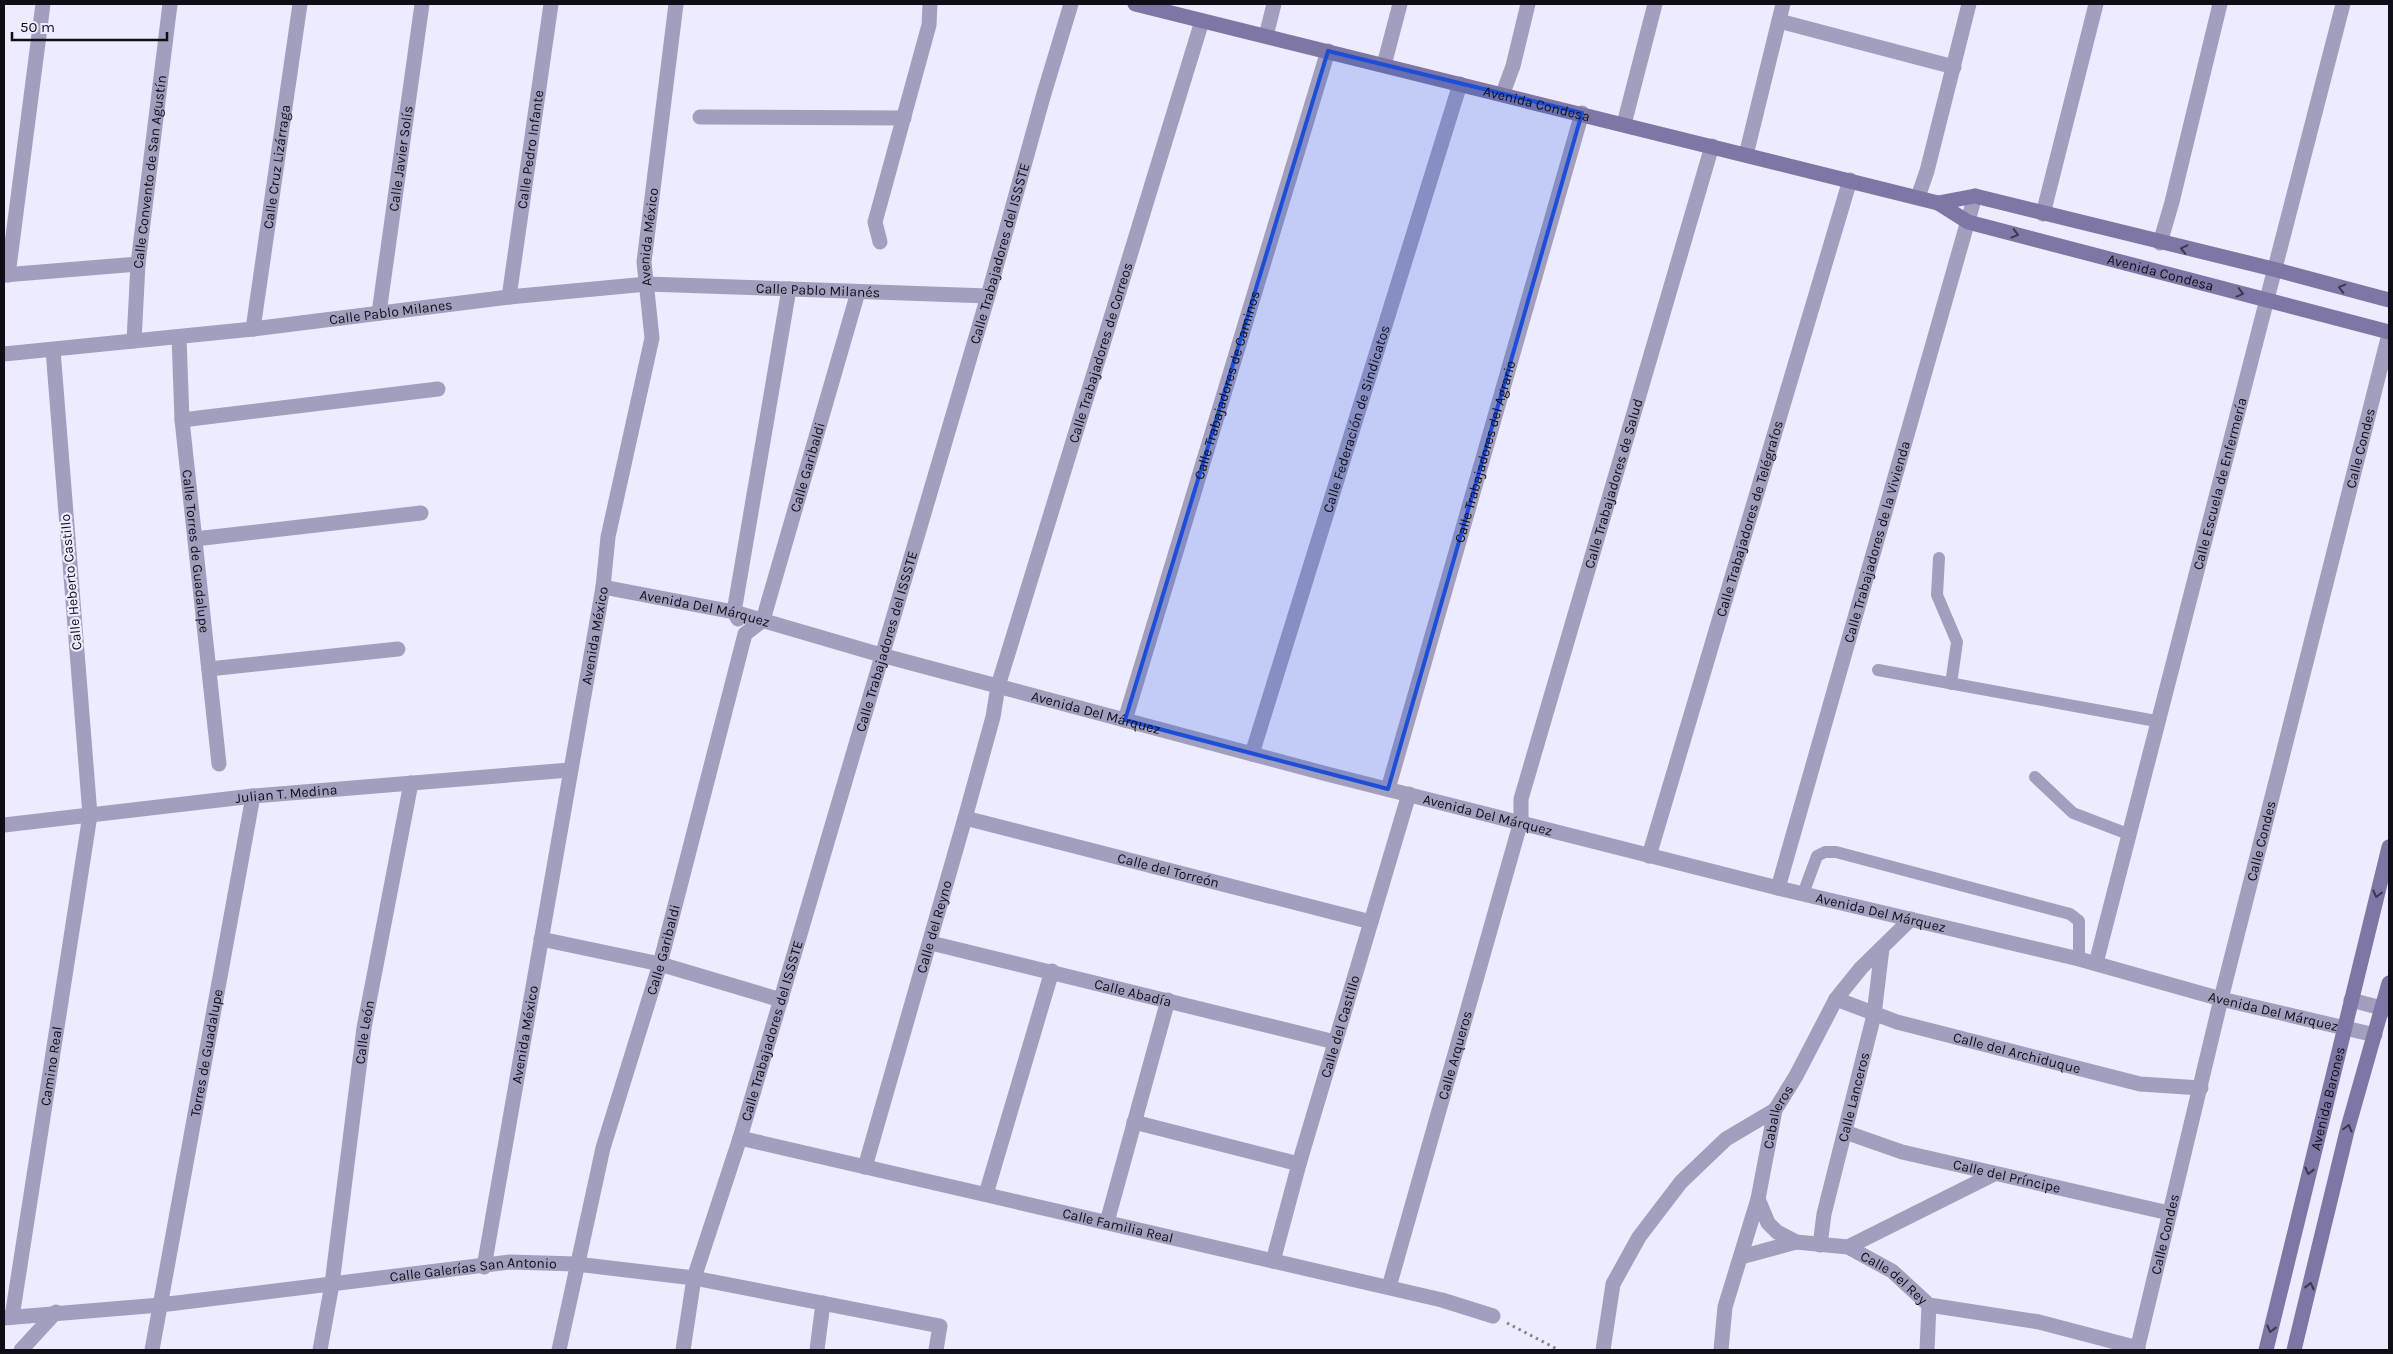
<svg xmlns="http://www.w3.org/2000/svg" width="2393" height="1354" viewBox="0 0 2393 1354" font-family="Karla,sans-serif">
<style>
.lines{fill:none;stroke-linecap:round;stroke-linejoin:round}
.path{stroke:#868492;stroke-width:3;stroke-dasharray:2.5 4;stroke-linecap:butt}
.lane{stroke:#a29ebe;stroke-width:12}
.street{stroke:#a29ebe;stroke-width:15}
.secondary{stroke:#7e77a5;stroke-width:15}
.oneway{stroke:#3b384f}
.marked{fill:#1d4ed8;fill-opacity:0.2;stroke:#1d4ed8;stroke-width:4;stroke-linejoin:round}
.labels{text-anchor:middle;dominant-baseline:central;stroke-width:4.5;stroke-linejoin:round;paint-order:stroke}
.street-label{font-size:14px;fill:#0f0e16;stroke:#edebfe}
</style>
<rect width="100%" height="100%" fill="#edebfe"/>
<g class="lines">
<path class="path" d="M1507,1323L1559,1350"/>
<path class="lane" d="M1939,558L1937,595L1957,642L1951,684
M1878,670L2156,721
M2035,777L2073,813L2128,834
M1803,894L1817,856L1825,852H1836L2070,914L2079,921V959"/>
<g class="street">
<path d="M1779,21L1954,67"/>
<path d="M1266,36L1274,4"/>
<path d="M1384,65L1400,4"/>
<path d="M1503,93L1513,66L1528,4"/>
<path d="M700,117L904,118"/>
<path d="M1624,124L1655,4"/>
<path d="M1746,155L1783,4"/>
<path d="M1918,197L1927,171L1969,4"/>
<path d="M2043,214L2096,4"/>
<path d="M880,242L875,222L929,25L930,4"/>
<path d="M2160,243L2172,202L2220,4"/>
<path d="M4,275L138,264"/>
<path d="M8,275L43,4"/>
<path id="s1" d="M509,297L551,4"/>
<path id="s2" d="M379,313L422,4"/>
<path id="s3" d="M253,329L300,4"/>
<path id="s4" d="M179,337L182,420L219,764"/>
<path id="s5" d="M134,341L138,264L170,4"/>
<path id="s6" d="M4,354L253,329L509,297L647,284L988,296"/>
<path d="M182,420L438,389"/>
<path d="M195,539L421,513"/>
<path id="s7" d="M603,587L734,612L881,655L1327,774L1778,888L2079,959L2221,999L2375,1035"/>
<path d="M738,619L734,612L789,289"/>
<path d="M209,669L398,649"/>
<path id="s8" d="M1125,720L1328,51"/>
<path id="s9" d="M1252,754L1460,84"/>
<path id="s10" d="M1388,789L1582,113"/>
<path id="s11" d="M965,818L1371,922"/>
<path id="s12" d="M4,825L253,796L570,770"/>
<path id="s13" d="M1649,856L1850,180"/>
<path id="s14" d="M1778,888L1975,196"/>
<path d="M541,939L660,964L781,1000"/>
<path id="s15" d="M931,943L1335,1042"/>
<path id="s16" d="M2096,963C2176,643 2263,324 2343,4"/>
<path id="s17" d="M1836,999L1897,1022L2140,1084L2201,1088"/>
<path d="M2351,1000L2389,1010"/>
<path d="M1134,1122L1299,1164"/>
<path id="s18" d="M1845,1132L1902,1152L2169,1213"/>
<path id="s19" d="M740,1138L1442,1300L1493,1316"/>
<path id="s20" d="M865,1167L965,818L993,717L998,686L1202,21"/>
<path d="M986,1194L1052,971"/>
<path id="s21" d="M1758,1199L1768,1223L1777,1232L1796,1242L1848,1247L1892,1271L1929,1305L2039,1322L2138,1348"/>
<path d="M1107,1222L1168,1000"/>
<path id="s22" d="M1820,1245L1824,1214L1874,1015L1882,948"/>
<path d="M1848,1247L1994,1174"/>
<path d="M1741,1257L1796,1242"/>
<path id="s23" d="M1273,1261L1299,1164L1409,794"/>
<path id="s24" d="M484,1267L603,587L608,537L652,338L644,262L676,4"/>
<path id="s25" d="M1389,1287L1521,821V799L1712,146"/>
<path id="s26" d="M12,1317L90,815L53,350"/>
<path id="s27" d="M4,1318L160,1305L510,1262L576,1264L694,1278L940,1326L936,1350"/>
<path d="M21,1350L56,1312"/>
<path id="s28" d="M152,1350L253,796"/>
<path id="s29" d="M320,1350L332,1284L364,1028L411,783"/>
<path id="s30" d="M559,1350L603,1148L660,964L745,634L763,620L858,292"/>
<path id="s31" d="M683,1350L694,1278L740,1138L988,296L1043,97L1071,4"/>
<path d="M817,1350L823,1303"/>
<path d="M1603,1350L1613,1284L1639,1237L1681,1182L1726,1139L1775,1110"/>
<path id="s32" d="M1721,1350L1725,1307L1758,1199L1775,1110L1796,1076L1836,999L1861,968L1911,919"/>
<path d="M1927,1350L1929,1305"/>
<path id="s33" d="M2137,1350L2221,999L2389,334"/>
</g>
<g class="secondary">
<path id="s34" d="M1135,4L1938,203L1968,222L2389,332"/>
<path d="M1938,203L1975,196L2277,270L2389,300"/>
<path id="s35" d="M2266,1350L2389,847"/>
<path d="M2294,1350L2347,1131L2389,983"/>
</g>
</g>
<defs><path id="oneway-chevron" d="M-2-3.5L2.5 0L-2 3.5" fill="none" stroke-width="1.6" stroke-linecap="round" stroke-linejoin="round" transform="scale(1.25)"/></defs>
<g class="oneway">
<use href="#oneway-chevron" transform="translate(2015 234) rotate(15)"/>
<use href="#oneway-chevron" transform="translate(2184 249) rotate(-167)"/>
<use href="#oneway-chevron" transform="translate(2342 288) rotate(-165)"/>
<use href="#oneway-chevron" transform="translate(2240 293) rotate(15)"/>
<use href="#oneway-chevron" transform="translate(2377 894) rotate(104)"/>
<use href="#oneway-chevron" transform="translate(2348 1128) rotate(-75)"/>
<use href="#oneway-chevron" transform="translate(2309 1171) rotate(104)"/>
<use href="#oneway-chevron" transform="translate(2310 1286) rotate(-76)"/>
<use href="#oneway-chevron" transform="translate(2271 1329) rotate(104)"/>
</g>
<path class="marked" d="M1328,51L1582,113L1388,789L1125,720Z"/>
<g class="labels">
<g class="street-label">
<text stroke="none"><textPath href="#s34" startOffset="414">Avenida Condesa</textPath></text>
<text stroke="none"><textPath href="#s1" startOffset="149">Calle Pedro Infante</textPath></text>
<text stroke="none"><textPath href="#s2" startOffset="156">Calle Javier Solís</textPath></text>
<text stroke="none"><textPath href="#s3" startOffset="164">Calle Cruz Lizárraga</textPath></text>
<text stroke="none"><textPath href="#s5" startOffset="170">Calle Convento de San Agustín</textPath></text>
<text stroke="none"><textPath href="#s24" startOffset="1046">Avenida México</textPath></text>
<text stroke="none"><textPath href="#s31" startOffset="1142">Calle Trabajadores del ISSSTE</textPath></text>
<text stroke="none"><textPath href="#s34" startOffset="1062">Avenida Condesa</textPath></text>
<text stroke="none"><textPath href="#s6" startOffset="818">Calle Pablo Milanés</textPath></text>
<text stroke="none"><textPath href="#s6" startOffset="389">Calle Pablo Milanes</textPath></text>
<text stroke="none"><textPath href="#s20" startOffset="848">Calle Trabajadores de Correos</textPath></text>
<text stroke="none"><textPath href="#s8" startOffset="350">Calle Trabajadores de Caminos</textPath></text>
<text stroke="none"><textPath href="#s9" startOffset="351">Calle Federación de Sindicatos</textPath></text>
<text stroke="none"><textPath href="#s33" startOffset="929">Calle Condes</textPath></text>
<text stroke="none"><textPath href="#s10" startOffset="351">Calle Trabajadores del Agrario</textPath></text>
<text stroke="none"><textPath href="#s30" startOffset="922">Calle Garibaldi</textPath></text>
<text stroke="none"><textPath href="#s25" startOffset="835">Calle Trabajadores de Salud</textPath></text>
<text stroke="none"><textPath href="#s16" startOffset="495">Calle Escuela de Enfermería</textPath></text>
<text stroke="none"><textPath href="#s13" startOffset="352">Calle Trabajadores de Telégrafos</textPath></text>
<text stroke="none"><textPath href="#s14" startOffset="360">Calle Trabajadores de la Vivienda</textPath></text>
<text stroke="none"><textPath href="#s4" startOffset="215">Calle Torres de Guadalupe</textPath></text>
<text transform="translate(71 582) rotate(-95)">Calle Heberto Castillo</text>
<text stroke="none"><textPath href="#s7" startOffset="104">Avenida Del Márquez</textPath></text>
<text stroke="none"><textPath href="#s24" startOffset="641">Avenida México</textPath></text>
<text stroke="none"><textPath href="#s31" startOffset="738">Calle Trabajadores del ISSSTE</textPath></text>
<text stroke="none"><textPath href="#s7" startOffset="509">Avenida Del Márquez</textPath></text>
<text stroke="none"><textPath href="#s12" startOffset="284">Julian T. Medina</textPath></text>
<text stroke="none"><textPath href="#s7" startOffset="914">Avenida Del Márquez</textPath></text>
<text stroke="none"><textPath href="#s33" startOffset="524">Calle Condes</textPath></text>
<text stroke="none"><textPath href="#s11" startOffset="210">Calle del Torreón</textPath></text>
<text stroke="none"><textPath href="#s7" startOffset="1319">Avenida Del Márquez</textPath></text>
<text stroke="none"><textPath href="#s20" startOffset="250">Calle del Reyno</textPath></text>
<text stroke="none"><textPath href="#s30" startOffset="414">Calle Garibaldi</textPath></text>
<text stroke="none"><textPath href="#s15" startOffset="208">Calle Abadía</textPath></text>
<text stroke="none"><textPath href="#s7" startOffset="1724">Avenida Del Márquez</textPath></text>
<text stroke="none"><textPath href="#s23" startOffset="244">Calle del Castillo</textPath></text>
<text stroke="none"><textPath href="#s31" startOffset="332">Calle Trabajadores del ISSSTE</textPath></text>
<text stroke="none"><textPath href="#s29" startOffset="321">Calle León</textPath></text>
<text stroke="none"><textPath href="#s24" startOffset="236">Avenida México</textPath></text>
<text stroke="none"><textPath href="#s28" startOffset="302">Torres de Guadalupe</textPath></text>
<text stroke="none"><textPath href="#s17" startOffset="189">Calle del Archiduque</textPath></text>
<text stroke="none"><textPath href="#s25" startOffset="241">Calle Arqueros</textPath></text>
<text stroke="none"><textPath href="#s26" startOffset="254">Camino Real</textPath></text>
<text stroke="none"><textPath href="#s22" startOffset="152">Calle Lanceros</textPath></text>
<text stroke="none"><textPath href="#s35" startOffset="259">Avenida Barones</textPath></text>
<text stroke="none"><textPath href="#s32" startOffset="241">Caballeros</textPath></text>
<text stroke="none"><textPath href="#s18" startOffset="168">Calle del Príncipe</textPath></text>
<text stroke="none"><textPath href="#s19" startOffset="388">Calle Familia Real</textPath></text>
<text stroke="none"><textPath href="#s33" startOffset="119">Calle Condes</textPath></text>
<text stroke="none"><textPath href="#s27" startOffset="472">Calle Galerías San Antonio</textPath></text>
<text stroke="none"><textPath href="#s21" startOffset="168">Calle del Rey</textPath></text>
</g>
</g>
<rect width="2393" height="1354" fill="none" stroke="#0f0e16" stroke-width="10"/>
<path d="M12 32v8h155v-8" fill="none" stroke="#0f0e16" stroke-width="2.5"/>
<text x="20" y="32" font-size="15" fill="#0f0e16" stroke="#edebfe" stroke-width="4" paint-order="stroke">50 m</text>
</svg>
